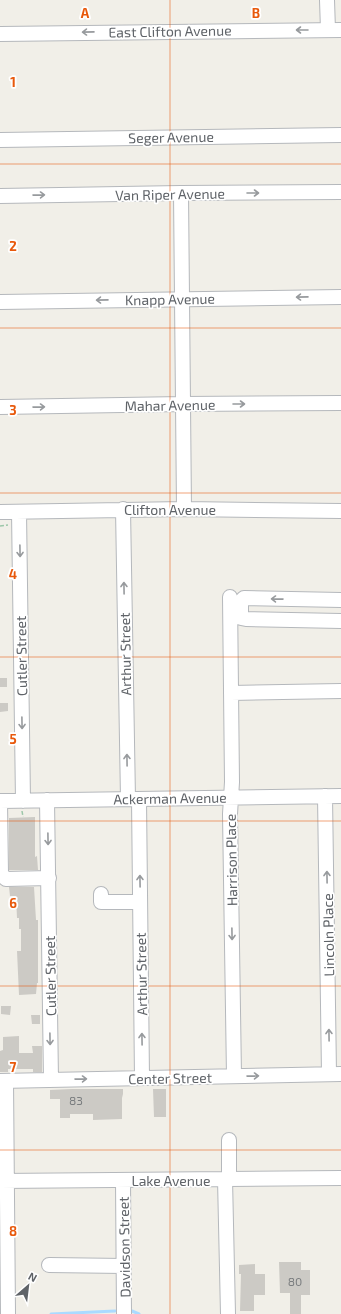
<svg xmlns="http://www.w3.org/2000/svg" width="341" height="1314" viewBox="0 0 341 1314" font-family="'Exo 2',sans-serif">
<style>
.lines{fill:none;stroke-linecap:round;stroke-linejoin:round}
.stream{stroke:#aadaff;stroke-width:3}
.building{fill:#cccac5}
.minor-casing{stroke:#b5b8bc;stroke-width:16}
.path{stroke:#9cc7a9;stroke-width:1.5;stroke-dasharray:4 2;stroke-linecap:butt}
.minor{stroke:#fff;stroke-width:14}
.oneway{stroke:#979a9d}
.grid{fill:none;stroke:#e8590c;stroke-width:1;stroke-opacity:0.55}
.labels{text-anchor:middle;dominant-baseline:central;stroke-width:3.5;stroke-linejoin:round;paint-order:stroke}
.number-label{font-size:12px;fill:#7a7d7f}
.street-label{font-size:14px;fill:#5f6368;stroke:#fff}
.grid-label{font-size:13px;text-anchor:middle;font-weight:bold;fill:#e8590c;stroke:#fff;stroke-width:3.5;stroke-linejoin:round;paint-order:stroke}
</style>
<rect width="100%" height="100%" fill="#f1efe8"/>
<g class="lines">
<path class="stream" d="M132,1311L139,1314
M51,1314L115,1311"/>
</g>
<path class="building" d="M0,678H7V687H0Z
M0,703H8V711L0,712Z
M35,817V857L37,856L38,870H9V818Z
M9,887H34L36,920H38V983H37L36,994L19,995L17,951H21V929H19V918H17L16,896H10Z
M1,1006H11L10,1015L1,1014Z
M31,1015H40V1024H32Z
M19,1036V1053H33L32,1046H42V1072H33V1069H8V1072H0V1051L3,1050V1037Z
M72,1089H123V1094L122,1098V1119L93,1120V1114H70V1118H60V1099H50V1090Z
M153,1089H166V1117H154Z
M279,1262H301V1270H310V1295H301V1314H290V1293H280Z
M255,1264V1274H265V1295H254V1311H240L241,1274H239V1265Z"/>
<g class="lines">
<defs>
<path id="minor" d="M327,0L328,30
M0,34L341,30
M0,140L341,135
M181,193L184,509
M0,196L181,193L341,192
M0,302L341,297
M0,407L183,404L341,403
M123,509L128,799
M0,512L184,509L341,511
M19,512L23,801
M230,597L232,782L230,814L234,1076
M341,600L244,598L241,601V618L246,619L341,621
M231,693L341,691
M325,796L329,1074
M139,799L142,1078
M47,800L51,1080
M0,801L341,796
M0,801L1,874L6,879L49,878
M101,894V902H140
M0,1081L341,1074
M6,1081L8,1314
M229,1140V1179
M225,1179L228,1314
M123,1180L124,1314
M0,1181L341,1178
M49,1265L124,1266"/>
</defs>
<use href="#minor" class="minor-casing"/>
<path class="path" d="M0,526L8,525
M22,811L23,817"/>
<use href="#minor" class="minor"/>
</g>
<defs><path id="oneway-shaft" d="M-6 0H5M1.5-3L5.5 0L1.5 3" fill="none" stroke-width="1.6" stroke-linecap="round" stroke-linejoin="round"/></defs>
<g class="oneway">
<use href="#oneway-shaft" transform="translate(302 30) rotate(180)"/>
<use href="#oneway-shaft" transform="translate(88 32) rotate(179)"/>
<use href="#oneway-shaft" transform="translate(253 193)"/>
<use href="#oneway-shaft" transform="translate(39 195) rotate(-1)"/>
<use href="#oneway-shaft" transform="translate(302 297) rotate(179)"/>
<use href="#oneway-shaft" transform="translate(102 300) rotate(179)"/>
<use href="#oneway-shaft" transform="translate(239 404)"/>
<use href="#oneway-shaft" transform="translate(39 407) rotate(-1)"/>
<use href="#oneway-shaft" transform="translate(20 551) rotate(89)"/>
<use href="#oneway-shaft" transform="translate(124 588) rotate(-91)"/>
<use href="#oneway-shaft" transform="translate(277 599) rotate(-179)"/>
<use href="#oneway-shaft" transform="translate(22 723) rotate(89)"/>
<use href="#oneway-shaft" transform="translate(127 760) rotate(-91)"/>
<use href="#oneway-shaft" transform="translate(48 839) rotate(89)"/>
<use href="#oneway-shaft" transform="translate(327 877) rotate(-91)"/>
<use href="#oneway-shaft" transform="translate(140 881) rotate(-91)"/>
<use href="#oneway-shaft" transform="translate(232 934) rotate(89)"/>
<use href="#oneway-shaft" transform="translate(329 1035) rotate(-91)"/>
<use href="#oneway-shaft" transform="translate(50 1039) rotate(89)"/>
<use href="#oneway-shaft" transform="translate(142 1039) rotate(-91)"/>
<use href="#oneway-shaft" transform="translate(253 1076) rotate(-1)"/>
<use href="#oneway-shaft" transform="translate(81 1079) rotate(-1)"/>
</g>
<path class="grid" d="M170,0V1314M0,164H341M0,328H341M0,493H341M0,657H341M0,821H341M0,986H341M0,1150H341"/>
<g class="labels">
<g class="number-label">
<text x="76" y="1100">83</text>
<text x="295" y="1281">80</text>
</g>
<g class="street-label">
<text transform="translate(170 31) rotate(-1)">East Clifton Avenue</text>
<text transform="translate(171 137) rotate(-1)">Seger Avenue</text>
<text transform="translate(170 194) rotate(-1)">Van Riper Avenue</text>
<text transform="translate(170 299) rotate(-1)">Knapp Avenue</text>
<text transform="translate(170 405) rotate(-1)">Mahar Avenue</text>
<text x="170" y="509">Clifton Avenue</text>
<text transform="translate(125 654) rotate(-91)">Arthur Street</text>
<text transform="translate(21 656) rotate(-91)">Cutler Street</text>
<text transform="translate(170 798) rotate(-1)">Ackerman Avenue</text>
<text transform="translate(231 860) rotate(-91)">Harrison Place</text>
<text transform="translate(328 935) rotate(-91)">Lincoln Place</text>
<text transform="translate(141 974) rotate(-91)">Arthur Street</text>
<text transform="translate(50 976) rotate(-91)">Cutler Street</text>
<text transform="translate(170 1078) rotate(-1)">Center Street</text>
<text x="171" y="1180">Lake Avenue</text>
<text transform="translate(124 1247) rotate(-91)">Davidson Street</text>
</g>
</g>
<g class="grid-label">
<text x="85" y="18">A</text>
<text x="256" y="18">B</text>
<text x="13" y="87">1</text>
<text x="13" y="251">2</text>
<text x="13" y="415">3</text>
<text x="13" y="579">4</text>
<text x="13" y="744">5</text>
<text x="13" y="908">6</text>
<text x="13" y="1072">7</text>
<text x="13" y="1236">8</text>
</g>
<g transform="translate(28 1286) rotate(28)" stroke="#ffffff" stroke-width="3" paint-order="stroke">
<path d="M0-3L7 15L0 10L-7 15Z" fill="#5f6368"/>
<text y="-6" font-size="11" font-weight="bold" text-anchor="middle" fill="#5f6368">N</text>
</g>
</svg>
